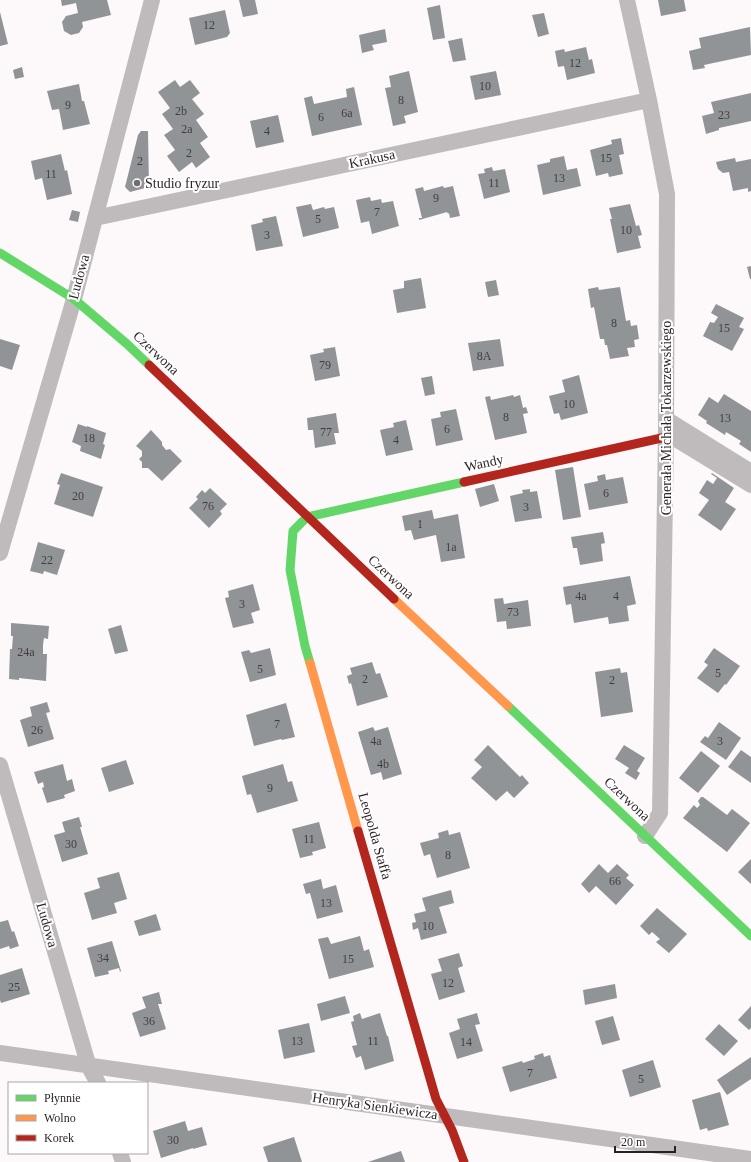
<svg xmlns="http://www.w3.org/2000/svg" width="751" height="1162" viewBox="0 0 751 1162" font-family="Georgia,serif">
<style>
.building{fill:#919496}
.lines{fill:none;stroke-linecap:round;stroke-linejoin:round}
.street{stroke:#bfbbbc;stroke-width:16}
.fast{stroke:#63d668;stroke-width:9}
.slow{stroke:#ff974d;stroke-width:9}
.jam{stroke:#b3261e;stroke-width:9}
.poi-dot{fill:#746b6e;stroke:#fff;stroke-width:1.5}
.labels{text-anchor:middle;dominant-baseline:central;stroke-width:4;stroke-linejoin:round;paint-order:stroke}
.number-label{font-size:12px;fill:#443c3f}
.street-label{font-size:14px;fill:#2b1f22;stroke:#fff}
.poi-label{font-size:14px;fill:#2b1f22;stroke:#fff;text-anchor:start}
</style>
<rect width="100%" height="100%" fill="#fdf8fa"/>
<path class="building" d="M61,0H107L111,15L82,22L83,27L79,33L71,35L64,31L62,22L66,16L78,13L76,3L62,6Z
M239,0H255L258,14L243,17Z
M658,0H684L686,11L661,16Z
M440,5L445,38L433,40L427,8Z
M225,10L230,33L227,37L195,45L189,18Z
M0,12L8,44L0,46Z
M544,13L549,34L538,37L532,15Z
M750,27L751,55L704,65L705,68L693,70L689,51L701,48L699,38Z
M385,29L387,42L372,45L374,50L362,53L359,35Z
M462,38L466,60L453,62L448,41Z
M586,47L589,60L592,59L595,73L567,80L564,66L558,67L555,51L564,49L565,52Z
M22,67L24,77L15,79L13,70Z
M409,71L418,112L404,116L406,123L393,126L385,88L391,87L389,76Z
M496,71L501,95L475,100L470,76Z
M175,80L180,87L190,80L200,93L192,99L204,114L196,120L208,137L200,143L210,157L196,168L192,162L179,172L167,156L175,150L164,135L173,129L162,114L170,108L158,92Z
M79,84L82,101H84L90,124L63,130L59,109L52,110L47,91Z
M354,87L362,125L312,136L304,98L312,96L314,104L347,97L346,89Z
M751,93V121L719,128V130L706,134L702,116L714,113L711,102Z
M278,115L284,142L256,148L250,121Z
M141,131H148L149,187L130,192L125,187L138,135Z
M621,138L624,154L619,155L623,174L609,177L608,173L596,176L590,150L612,144L611,140Z
M61,154L65,171L67,170L72,194L47,200L42,178L35,180L31,161Z
M564,156L567,170L577,168L581,186L543,195L537,165L550,162V159Z
M735,158L736,162L751,159V191L748,192V188L733,191L729,172L723,173L718,169L716,162Z
M492,167L493,171L505,169L510,192L484,199L478,174L485,173L484,169Z
M443,186L444,188L453,186L460,216L450,218L449,213L448,214L447,212L419,220V218H422L415,189L423,187L424,191Z
M370,197L371,201L381,199L382,203L393,201L399,226L372,234L369,221L361,223L356,200Z
M311,204L313,210L324,207L325,209L334,207L339,228L303,237L296,207Z
M630,204L636,226L639,225L642,235L638,236L641,248L617,253L610,219H612L609,208Z
M72,210L80,212L78,222L69,220Z
M276,216L283,246L256,251L251,225L263,222L262,219Z
M751,266V279H750L747,267Z
M421,278L426,308L397,313L393,290L404,288V281Z
M496,280L499,295L488,297L485,282Z
M598,287L599,290L620,287L626,321L630,320L631,326L637,325L639,339L634,340L635,347L627,348L629,356L610,359L607,345H605L604,339H600L594,307L591,308L588,289Z
M716,304L744,318L739,327L744,329L732,351L703,336L710,322L714,323L718,317L711,313Z
M0,339L20,345L12,370L0,366Z
M500,339L504,366L473,371L468,343Z
M335,347L340,376L315,381L310,355L324,352L323,349Z
M579,375L588,413L561,420L559,413L554,414L549,396L565,392L562,380Z
M432,376L435,394L425,396L421,378Z
M724,394L751,411V452L739,444L741,441L726,432L725,435L706,423L707,421L698,415L709,397L718,403Z
M513,395L514,397L520,395L523,408L526,407L528,413L523,414L527,433L495,440L485,397L490,396L491,400Z
M456,409L463,440L436,446L431,419L441,417L440,412Z
M336,413L339,433H334L336,444L315,448L313,430H308L307,418Z
M406,420L413,450L386,456L380,430L394,427L393,423Z
M78,424L87,427V426L106,433L103,444L105,445L101,459L80,451L81,446L72,442Z
M151,430L162,442V445L166,450L170,449L182,461L162,481L148,468H142V462L139,459L142,456V451L136,446Z
M573,467L581,517L563,520L555,470Z
M61,473L103,487L93,517L54,504L60,485L57,484Z
M712,473L734,488L725,502L736,509L721,531L698,515L709,500L699,493L707,480L713,484L717,478L711,474Z
M605,474L606,480L623,477L628,503L589,510L584,484L598,481L597,476Z
M494,484L499,501L480,507L475,489Z
M210,488L227,504L220,511L222,514L209,528L189,508L198,499L196,497L202,490L205,493Z
M530,489V492L537,491L542,518L515,522L510,496L523,493L522,490Z
M432,510L434,519L458,514L465,558L441,562L436,535L414,540L411,530L405,531L402,516Z
M603,532L605,543L601,544L603,561L580,565L577,548H573L571,537Z
M38,542L65,550L57,575L44,571L43,574L30,571Z
M630,576L636,604L627,606L629,621L609,624L608,617L574,623L571,604L566,605L563,587Z
M253,584L260,610L251,613L254,623L233,628L225,598L229,597L228,591Z
M503,598L504,604L528,600L531,626L507,629L506,621L497,622L494,599Z
M11,623L49,626L48,639L44,638L43,645V654H47L46,681L19,678V680L9,679L10,649H12L13,636H11Z
M121,625L128,651L115,654L108,629Z
M270,648L276,675L250,682L241,652L249,650L251,653Z
M714,648L740,666L726,685L725,684L718,693L697,678L708,665L704,662Z
M372,662L376,674L380,673L388,697L357,706L351,683L349,684L347,676L352,674L350,668Z
M620,668L621,673L627,672L633,712L601,717L595,672Z
M47,702L50,712L46,713L54,739L28,747L20,720L32,716L30,707Z
M286,703L295,737L282,740L281,739L254,746L246,715Z
M719,722L741,738L726,760L700,742L705,736L708,738Z
M373,727L375,731L388,727L402,774L383,780L381,772L371,775L358,732Z
M488,745L520,777L522,775L529,783L514,798L507,791L496,801L471,778L482,767L474,760Z
M624,745L645,758L637,771L640,773L636,780L625,773L629,768L615,759Z
M741,750L751,757V783L728,767Z
M701,751L720,766L698,793L679,778Z
M126,760L134,784L109,792L101,768Z
M63,764L67,781L72,779L75,791L64,795L65,798L47,803L42,788L44,787L43,782L38,784L34,772Z
M283,764L288,782L292,781L298,801L257,813L251,794L247,795L242,776Z
M701,797H703L727,815L732,809L750,823L727,852L683,818L694,805L697,808L700,805L698,801Z
M79,817L82,827H80L88,854L62,862L54,835L65,832L62,822Z
M319,822L326,848L312,852L313,855L300,858L292,829Z
M448,830L449,835L460,832L470,868L437,878L430,854L424,856L420,843L439,838L438,833Z
M751,859V884L738,872Z
M599,864L608,873L617,864L629,875L626,878L634,885L616,905L596,886L589,893L581,884Z
M119,872L127,899L114,903L117,913L92,920L84,893L100,888L97,878Z
M321,879L323,889L336,885L343,912L317,919L310,893L306,894L303,884Z
M451,890L454,903L439,907L447,933L421,940L418,928L413,930L412,923L416,922L414,914L426,911L422,898Z
M657,908L687,934L669,953L656,942L660,939L652,932L649,935L640,926Z
M156,914L161,930L139,936L134,921Z
M8,920L12,932L14,931L19,946L10,949L9,946L0,949V922Z
M360,936L364,951L369,949L374,967L329,979L318,939L328,937L331,944Z
M112,941L121,971L120,972L119,968L108,971L109,974L95,977L87,948Z
M459,953L463,966L458,968L465,992L439,1000L431,974L442,971L438,959Z
M22,968L30,994L1,1003L0,1000V975Z
M615,984L617,998L585,1005L583,990Z
M159,992L162,1004H158L166,1029L140,1037L132,1013L146,1008L142,997Z
M345,996L350,1013L321,1021L317,1004Z
M751,1006V1028L749,1030L738,1020Z
M360,1013L362,1019L380,1013L387,1036H388L394,1061L365,1070L361,1056L356,1058L352,1046L357,1045L351,1022L354,1021L353,1016Z
M477,1013L480,1024L475,1025L483,1051L457,1059L449,1033L460,1029L457,1019Z
M613,1016L620,1040L602,1045L595,1021Z
M309,1023L315,1052L284,1059L278,1030Z
M719,1024L738,1041L724,1056L705,1039Z
M543,1053L544,1057L550,1055L557,1078L510,1092L502,1067L522,1061L523,1063L535,1059L534,1056Z
M751,1057V1079L727,1095L717,1080Z
M653,1060L661,1087L630,1097L622,1070Z
M720,1092L729,1125L708,1131L707,1128L700,1130L692,1100Z
M185,1121L188,1131L202,1127L207,1145L193,1149V1148L161,1158L153,1131Z
M294,1137L302,1162H268L263,1147Z
M401,1151L405,1162H368Z"/>
<g class="lines">
<path class="street" d="M627,0L649,100L667,194L666,433L660,813L645,836
M95,218L649,100
M666,419L751,472
M666,433L751,485
M0,553L74,299L152,0
M0,765L89,1067L98,1083
M0,1053L751,1159
M120,1153L123,1162"/>
<path class="fast" d="M0,253L74,299L127,344L149,365
M310,663L305,646L290,570L293,531L307,517L464,482
M508,706L751,936"/>
<path class="slow" d="M394,599L508,706
M310,663L358,831"/>
<path class="jam" d="M149,365L394,599
M464,482L666,437
M358,831L436,1099L452,1130L464,1162"/>
</g>
<circle class="poi-dot" cx="137" cy="183" r="4"/>
<g class="labels">
<g class="number-label">
<text x="209" y="25">12</text>
<text x="575" y="63">12</text>
<text x="485" y="86">10</text>
<text x="401" y="100">8</text>
<text x="68" y="105">9</text>
<text x="181" y="111">2b</text>
<text x="347" y="113">6a</text>
<text x="724" y="115">23</text>
<text x="321" y="117">6</text>
<text x="187" y="129">2a</text>
<text x="267" y="131">4</text>
<text x="189" y="153">2</text>
<text x="606" y="158">15</text>
<text x="140" y="161">2</text>
<text x="51" y="174">11</text>
<text x="559" y="178">13</text>
<text x="494" y="183">11</text>
<text x="436" y="198">9</text>
<text x="377" y="212">7</text>
<text x="318" y="219">5</text>
<text x="626" y="230">10</text>
<text x="267" y="235">3</text>
<text x="614" y="323">8</text>
<text x="724" y="328">15</text>
<text x="484" y="356">8A</text>
<text x="325" y="365">79</text>
<text x="569" y="404">10</text>
<text x="506" y="417">8</text>
<text x="725" y="418">13</text>
<text x="447" y="429">6</text>
<text x="326" y="432">77</text>
<text x="89" y="438">18</text>
<text x="396" y="440">4</text>
<text x="606" y="493">6</text>
<text x="78" y="496">20</text>
<text x="208" y="506">76</text>
<text x="526" y="507">3</text>
<text x="420" y="524">1</text>
<text x="451" y="547">1a</text>
<text x="47" y="560">22</text>
<text x="581" y="596">4a</text>
<text x="616" y="596">4</text>
<text x="242" y="604">3</text>
<text x="513" y="612">73</text>
<text x="26" y="652">24a</text>
<text x="260" y="669">5</text>
<text x="718" y="673">5</text>
<text x="365" y="679">2</text>
<text x="612" y="680">2</text>
<text x="277" y="724">7</text>
<text x="37" y="730">26</text>
<text x="376" y="741">4a</text>
<text x="720" y="741">3</text>
<text x="383" y="764">4b</text>
<text x="270" y="788">9</text>
<text x="309" y="839">11</text>
<text x="71" y="844">30</text>
<text x="448" y="855">8</text>
<text x="615" y="881">66</text>
<text x="326" y="903">13</text>
<text x="428" y="926">10</text>
<text x="103" y="958">34</text>
<text x="348" y="959">15</text>
<text x="448" y="983">12</text>
<text x="14" y="987">25</text>
<text x="149" y="1021">36</text>
<text x="297" y="1041">13</text>
<text x="373" y="1041">11</text>
<text x="466" y="1042">14</text>
<text x="530" y="1073">7</text>
<text x="641" y="1079">5</text>
<text x="173" y="1140">30</text>
</g>
<g class="street-label">
<text transform="translate(372 159) rotate(-12)">Krakusa</text>
<text transform="translate(79 277) rotate(-75)">Ludowa</text>
<text transform="translate(156 353) rotate(43)">Czerwona</text>
<text transform="translate(666 418) rotate(-90)">Generała Michała Tokarzewskiego</text>
<text transform="translate(484 463) rotate(-12)">Wandy</text>
<text transform="translate(391 577) rotate(43)">Czerwona</text>
<text transform="translate(627 799) rotate(43)">Czerwona</text>
<text transform="translate(375 836) rotate(74)">Leopolda Staffa</text>
<text transform="translate(47 925) rotate(74)">Ludowa</text>
<text transform="translate(375 1106) rotate(8)">Henryka Sienkiewicza</text>
</g>
<g class="poi-label">
<text x="145" y="183">Studio fryzur</text>
</g>
</g>
<rect x="8" y="1082" width="140" height="72" fill="#ffffff" stroke="#aaa5a7"/>
<rect x="16" y="1095" width="20" height="6" fill="#63d668" stroke="#aaa5a7"/>
<text x="44" y="1102" font-size="12" fill="#2b1f22">Płynnie</text>
<rect x="16" y="1115" width="20" height="6" fill="#ff974d" stroke="#aaa5a7"/>
<text x="44" y="1122" font-size="12" fill="#2b1f22">Wolno</text>
<rect x="16" y="1135" width="20" height="6" fill="#b3261e" stroke="#aaa5a7"/>
<text x="44" y="1142" font-size="12" fill="#2b1f22">Korek</text>
<path d="M615 1146v6h60v-6" fill="none" stroke="#2b1f22" stroke-width="2"/>
<text x="621" y="1146" font-size="12" fill="#2b1f22" stroke="#ffffff" stroke-width="3" paint-order="stroke">20 m</text>
</svg>
